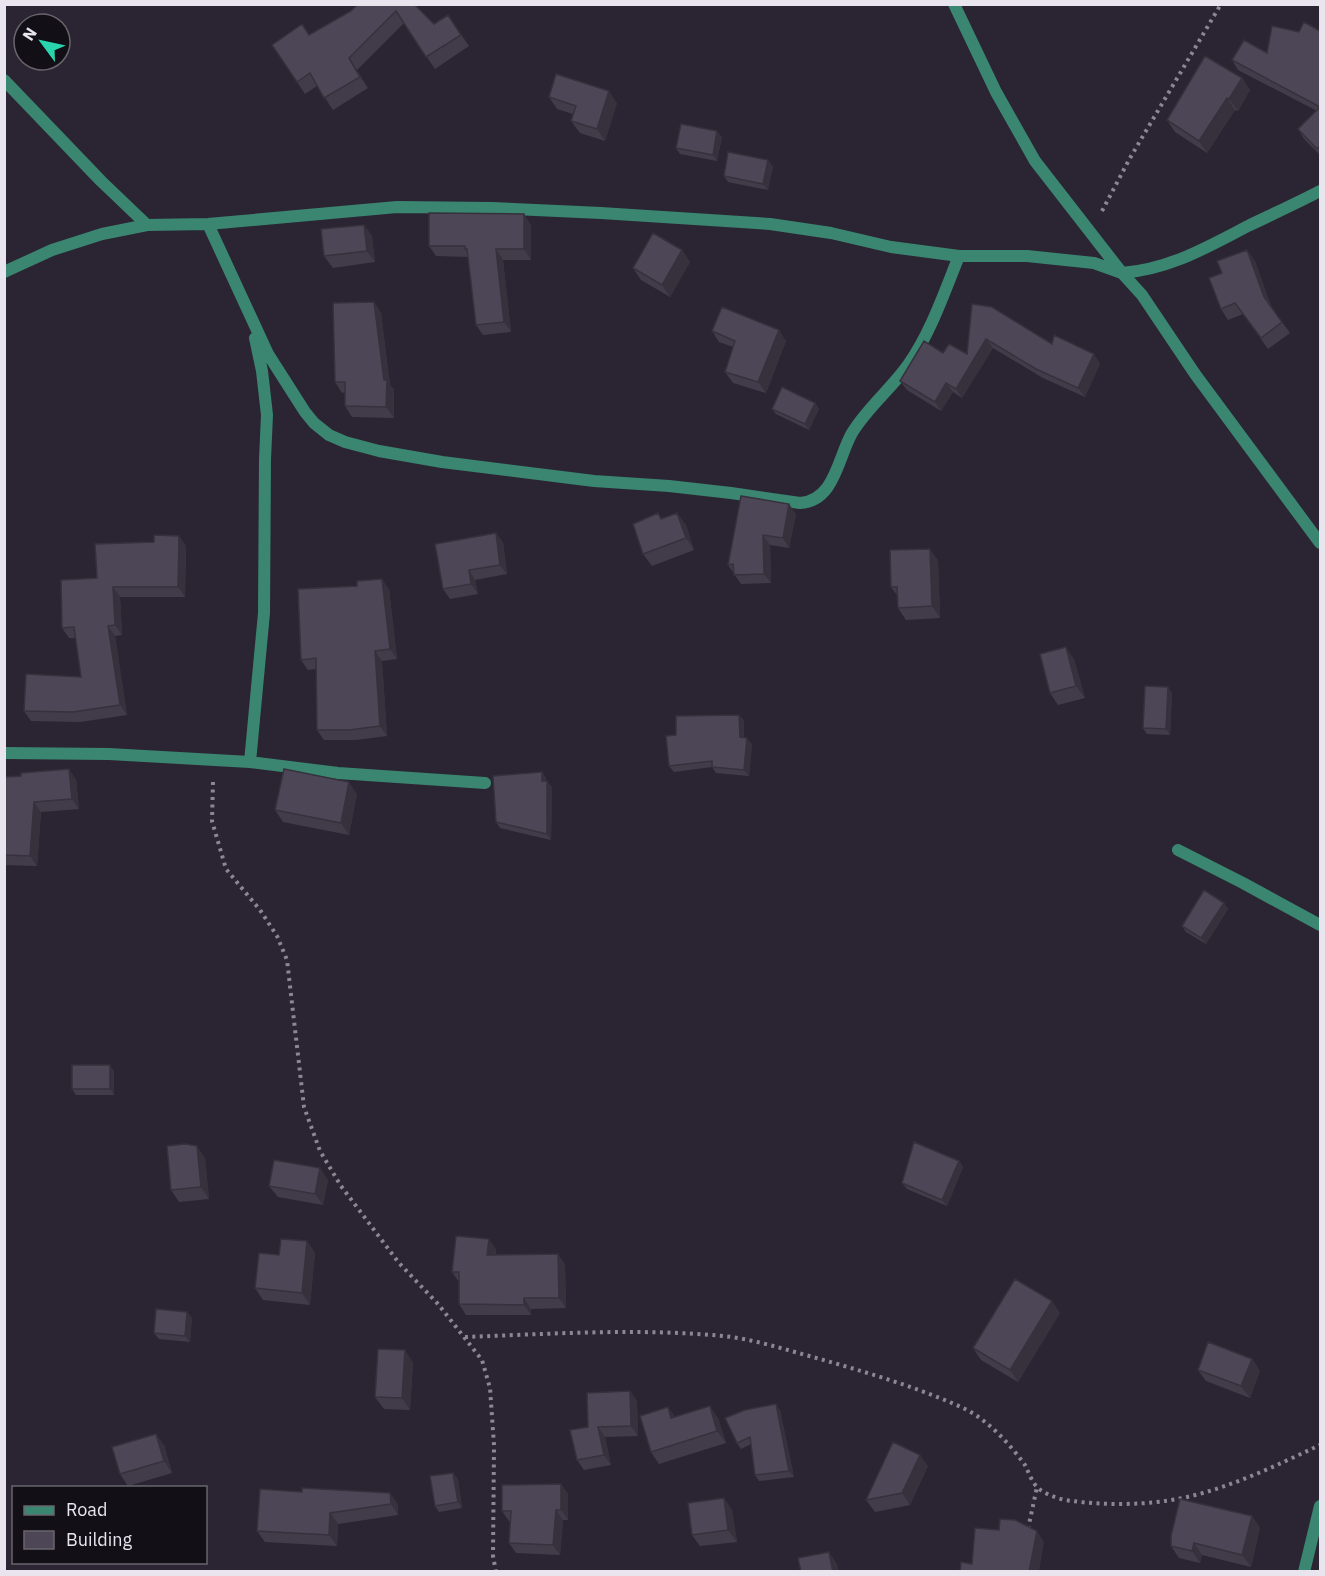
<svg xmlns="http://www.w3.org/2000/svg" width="1325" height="1576" viewBox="0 0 1325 1576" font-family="'IBM Plex Sans',sans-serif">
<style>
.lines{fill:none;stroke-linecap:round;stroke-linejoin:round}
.path{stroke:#8c8793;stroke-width:4;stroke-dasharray:3 4.5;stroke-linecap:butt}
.service{stroke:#3a8671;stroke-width:12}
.minor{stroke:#3a8671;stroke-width:12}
.wall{fill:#423c4a}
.shaded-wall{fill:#36313c}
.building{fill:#4d4656;stroke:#36313c;stroke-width:1.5}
</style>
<rect width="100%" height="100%" fill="#2b2533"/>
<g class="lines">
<path class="path" d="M1102,211L1130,158L1221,4
M213,782L212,821L226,869L260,910L277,936L287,960L304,1107L320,1151L341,1186L399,1263L438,1304L482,1360L490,1388L494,1445L493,1556L496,1572
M465,1337C548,1334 640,1328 723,1336C753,1339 783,1349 813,1357C862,1371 914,1386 961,1407C986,1418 1009,1443 1025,1465C1029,1473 1032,1483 1039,1489C1049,1496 1061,1500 1073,1501C1099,1505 1139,1505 1165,1501C1218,1494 1273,1467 1320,1445
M1028,1529L1037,1487"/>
<path class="service" d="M4,80L101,181L147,225"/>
<path class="minor" d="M954,4L996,92L1035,161L1122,273C1171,269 1207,247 1250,225C1273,214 1297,203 1320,191
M208,224L268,354L305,412L314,423L329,435L345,442L379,451L442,462L594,481L669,486L731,493L800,503C835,501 838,457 852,433C867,408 891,389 908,365C931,332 944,293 959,256
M4,272L52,250L102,234L147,225L208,224L397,207L492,208L601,213L770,224L831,233L891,247L959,256H1027L1094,263L1122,273L1142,295L1195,374L1320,543
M4,753L109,754L250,762L338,773L485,783
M250,762L264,613L265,459L267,415L262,371L255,338
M1178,850L1243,883L1320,925
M1304,1572L1320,1506"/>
</g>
<path class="wall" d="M414,4L434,24L456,27L469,46L435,69L404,23L357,70L368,88L333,110L317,86L305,94L272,45Z
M1320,31V155L1304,139L1298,129L1317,111L1238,70L1232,60L1267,53L1299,32Z
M1242,78L1250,90L1238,111L1235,110L1207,153L1175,132L1167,120Z
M549,97L617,103L605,141L580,133L571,121L573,114L557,109Z
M722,137L717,161L680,154L676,148Z
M773,166L768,190L728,182L724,176Z
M364,225L372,236L375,262L333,268L324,256Z
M531,225V260H503L511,332L483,335L476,325L468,257L436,256L429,246Z
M682,250L690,262L670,297L641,280L633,268Z
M1255,261L1271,307L1290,333L1268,349L1243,314L1228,320L1221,309Z
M374,302L381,313L390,385L394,390V418L352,417L345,406V392L342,393L335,382Z
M972,304L1052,344L1094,354L1100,364L1085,397L1043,378L993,348L962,398L953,392L941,411L907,390L900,381L967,354Z
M712,331L786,341L766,393L733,383L725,372L733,347L719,342Z
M815,403L819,409L809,430L776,414L772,409Z
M741,496L796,514L789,548L770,545L771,583L741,584L728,565Z
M658,513L662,519L677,513L686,525L694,550L652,566L643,554Z
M179,536L186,546L185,597H120L122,635L115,636L127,715L80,722L31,721L24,711L81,677L76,638H69L62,628L97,578Z
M503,542L507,574L475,580L478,594L450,599L443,589Z
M938,560L940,618L906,620L898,608L897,595L891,587Z
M389,589L397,659L382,661L387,736L356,740H324L317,730L316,669L308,670L301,660Z
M1074,659L1085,698L1058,705L1050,693Z
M1172,693L1170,735L1147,734L1143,728Z
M744,720V738L752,744L749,776L716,773L712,767L674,772L669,766L676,735Z
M542,772L546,778V781L552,787L551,840L500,828L496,822Z
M4,777L76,779L79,809L41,812L37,866L4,865Z
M357,794L349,835L283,822L275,810Z
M1224,903L1228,909L1206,944L1186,932L1182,926Z
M114,1071V1095H76L72,1089Z
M205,1158L209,1199L179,1202L171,1190Z
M959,1161L963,1167L947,1206L907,1189L902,1183Z
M328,1180L323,1205L278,1197L269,1186Z
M307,1241L315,1253L310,1305L263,1300L255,1288Z
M496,1249V1255L565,1264L566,1308L531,1309V1315H466L459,1304V1282L452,1272Z
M187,1312L192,1318L190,1342L159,1339L154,1333Z
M1060,1313L1018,1382L981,1360L973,1348Z
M1252,1359L1260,1371L1250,1398L1206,1381L1198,1370Z
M413,1362L410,1410L384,1409L375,1397Z
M630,1391L637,1401L638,1436L605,1437L611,1465L584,1470L577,1460L588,1427Z
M780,1410L794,1477L759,1481L755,1475L751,1444L741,1449L737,1443Z
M675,1417L718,1418L726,1443L659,1464L651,1452Z
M164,1445L172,1473L128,1486L120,1474Z
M928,1466L910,1505L875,1512L866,1500Z
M458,1479L462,1508L439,1512L435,1506Z
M561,1484L568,1494V1520H563L560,1555L516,1553L509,1543L511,1521H509L502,1511Z
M260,1489L398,1504V1515L338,1524L337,1546L265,1542L257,1531Z
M724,1498L732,1510L737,1542L700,1546L692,1535Z
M1252,1516L1260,1528L1251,1567L1202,1555L1200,1563L1179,1558L1171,1546Z"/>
<path class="shaded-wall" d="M349,58L357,70L368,88L360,77Z
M1242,78L1250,90L1238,111L1229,99Z
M609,91L617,103L605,141L597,129Z
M1227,98L1235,110L1207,153L1199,141Z
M717,131L722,137L717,161L713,155Z
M768,160L773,166L768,190L763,184Z
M524,214L531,225V260L524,249Z
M364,225L372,236L375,262L367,251Z
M496,249L503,260L511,332L504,322Z
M682,250L690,262L670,297L662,285Z
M1247,250L1255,261L1272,308L1264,297Z
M374,302L381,313L390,385L394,390V418L386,407Z
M779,330L786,341L766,393L758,382Z
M986,339L993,348L962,398L956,389Z
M1094,354L1100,364L1085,397L1078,388Z
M946,383L953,392L941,411L935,402Z
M815,403L819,409L809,430L805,424Z
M789,504L796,514L789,548L783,538Z
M677,513L686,525L694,550L686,538Z
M496,533L503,542L507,574L500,565Z
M763,535L770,545L771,583L764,574Z
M179,536L186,546L185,597L178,587Z
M930,549L938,560L940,618L932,606Z
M469,570L475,580L478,594L471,584Z
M382,579L389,589L397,659L390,649Z
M113,587L120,597L122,635L115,625Z
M108,626L115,636L127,715L120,705Z
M1066,647L1074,659L1085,698L1076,686Z
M375,651L382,661L387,736L380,726Z
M1168,687L1172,693L1170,735L1166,729Z
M739,715L744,720V743L740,737Z
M747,738L752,744L749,776L744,770Z
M69,769L76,779L79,809L72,799Z
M542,772L546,778V787L542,781Z
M547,781L552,787L551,840L547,834Z
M349,782L357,794L349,835L341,823Z
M34,802L41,812L37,866L30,856Z
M1224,903L1228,909L1206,944L1201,938Z
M110,1065L114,1071V1095L110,1089Z
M197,1146L205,1158L209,1199L201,1187Z
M959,1161L963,1167L947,1206L942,1200Z
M320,1168L328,1180L323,1205L315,1194Z
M489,1239L496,1249L494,1265L487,1255Z
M307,1241L315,1253L310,1305L302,1293Z
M558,1254L565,1264L566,1308L559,1298Z
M524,1298L531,1309V1315L524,1305Z
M1052,1301L1060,1313L1018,1382L1010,1370Z
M187,1312L192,1318L190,1342L185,1336Z
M405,1350L413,1362L410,1410L402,1398Z
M1252,1359L1260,1371L1250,1398L1241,1386Z
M630,1391L637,1401L638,1436L631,1426Z
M776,1404L780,1410L794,1477L789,1471Z
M710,1406L718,1418L726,1443L717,1431Z
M668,1407L676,1418H671Z
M598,1427L605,1437L611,1465L604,1455Z
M156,1434L164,1445L172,1473L164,1461Z
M920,1455L928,1466L910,1505L902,1493Z
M453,1473L458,1479L462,1508L458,1502Z
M561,1484L568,1494V1520L561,1510Z
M390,1493L398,1504V1515L391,1504Z
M724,1498L732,1510L737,1542L728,1530Z
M556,1510L563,1520L560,1555L553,1545Z
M330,1513L338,1524L337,1546L329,1535Z
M1252,1516L1260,1528L1251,1567L1242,1555Z
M1037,1531L1044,1542L1039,1572H1029Z
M1194,1543L1202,1555L1200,1563L1192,1551Z
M829,1552L837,1564L839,1572H833Z"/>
<path class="building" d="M358,4H414L434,24L448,15L461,35L426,57L396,11L349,58L360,77L324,98L310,73L297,82L272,45L302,24L309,35L351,11Z
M1304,22L1320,31V107L1232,60L1244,40L1267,53L1272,26L1299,32Z
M1205,56L1242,78L1229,99L1227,98L1199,141L1167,120Z
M556,74L609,91L597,129L571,121L576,106L549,97Z
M1320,107V146L1317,149L1298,129Z
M681,124L717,131L713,155L676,148Z
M728,152L768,160L763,184L724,176Z
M429,213L524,214V249H496L504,322L476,325L467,249H465V246H429Z
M364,225L367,251L324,256L321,229Z
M653,233L682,250L662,285L633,268Z
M1247,250L1264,297L1282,322L1261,338L1235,303L1221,309L1209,278L1222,273L1217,261Z
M374,302L384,380H387L386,407L345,406V382H335L333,303Z
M972,304L992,307L1052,344L1054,335L1094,354L1078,388L1036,369L986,339L956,389L946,383L935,402L900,381L924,341L943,353L949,344L967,354Z
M722,307L779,330L758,382L725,372L735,341L712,331Z
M782,387L815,403L805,424L772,409Z
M741,496L789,504L783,538L763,535L764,574L734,575L733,564L728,565Z
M658,513L661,519L677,513L686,538L643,554L633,524Z
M496,533L500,565L469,570L471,584L443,589L435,544Z
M154,535L179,536L178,587H113L115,625L108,626L120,705L73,712L24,711L26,674L81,677L74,627L62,628L61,580L97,578L95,544L154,542Z
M930,549L932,606L898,608L897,587H891L890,550Z
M382,579L390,649L375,651L380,726L349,730H317L316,658L301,660L298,589L357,586V581Z
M1066,647L1076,686L1050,693L1040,654Z
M1145,686L1168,687L1166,729L1143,728Z
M739,715L740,737L747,738L744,770L712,767V761L669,766L666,736L676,735V716Z
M69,769L72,799L34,802L30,856L4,855V777L21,776V773Z
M284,769L349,782L341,823L275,810Z
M542,772V781H547V834L496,822L493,776Z
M1204,890L1224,903L1201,938L1182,926Z
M72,1065H110V1089H72Z
M914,1142L959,1161L942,1200L902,1183Z
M185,1144L197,1146L201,1187L171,1190L167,1146Z
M274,1160L320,1168L315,1194L269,1186Z
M456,1236L489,1239L487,1255L558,1254L559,1298H524V1305L459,1304V1272H452Z
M281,1239L307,1241L302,1293L255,1288L259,1253L279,1255Z
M1015,1279L1052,1301L1010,1370L973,1348Z
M156,1309L187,1312L185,1336L154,1333Z
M1208,1342L1252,1359L1241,1386L1198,1370Z
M378,1349L405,1350L402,1398L375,1397Z
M630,1391L631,1426L598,1427L604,1455L577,1460L570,1430L588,1427L587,1393Z
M776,1404L789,1471L755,1475L750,1437L737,1443L725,1418L745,1410Z
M710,1406L717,1431L651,1452L640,1416L668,1407L671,1418Z
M156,1434L164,1461L120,1474L112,1447Z
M893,1442L920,1455L902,1493L866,1500Z
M453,1473L458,1502L435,1506L430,1476Z
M561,1484V1510H556L553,1545L509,1543L511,1511H502V1485Z
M302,1488L390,1493L391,1504L330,1513L329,1535L257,1531L260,1489L302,1492Z
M724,1498L728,1530L692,1535L688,1503Z
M1180,1499L1252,1516L1242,1555L1194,1543L1192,1551L1171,1546V1536Z
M1000,1519L1015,1520L1037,1531L1029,1572H960L961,1562L972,1564L975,1528L999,1530Z
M829,1552L833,1572H801L798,1558Z"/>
<rect width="1325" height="1576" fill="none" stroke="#e9e5ef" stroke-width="12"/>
<rect x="12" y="1486" width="195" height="78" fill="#120f16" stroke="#68656d" stroke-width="1.5"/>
<rect x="24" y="1506" width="30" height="9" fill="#3a8671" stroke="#68656d" stroke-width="1.5"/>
<text x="66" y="1516" font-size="18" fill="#e9e5ef">Road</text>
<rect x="24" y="1531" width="30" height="18" fill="#4d4656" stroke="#68656d" stroke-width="1.5"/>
<text x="66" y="1546" font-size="18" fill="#e9e5ef">Building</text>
<g transform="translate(42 42) rotate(303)"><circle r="28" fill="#120f16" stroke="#68656d" stroke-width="1.5"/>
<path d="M0-4.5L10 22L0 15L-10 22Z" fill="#28d5ad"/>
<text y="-9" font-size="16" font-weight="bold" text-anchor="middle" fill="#e9e5ef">N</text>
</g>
</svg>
